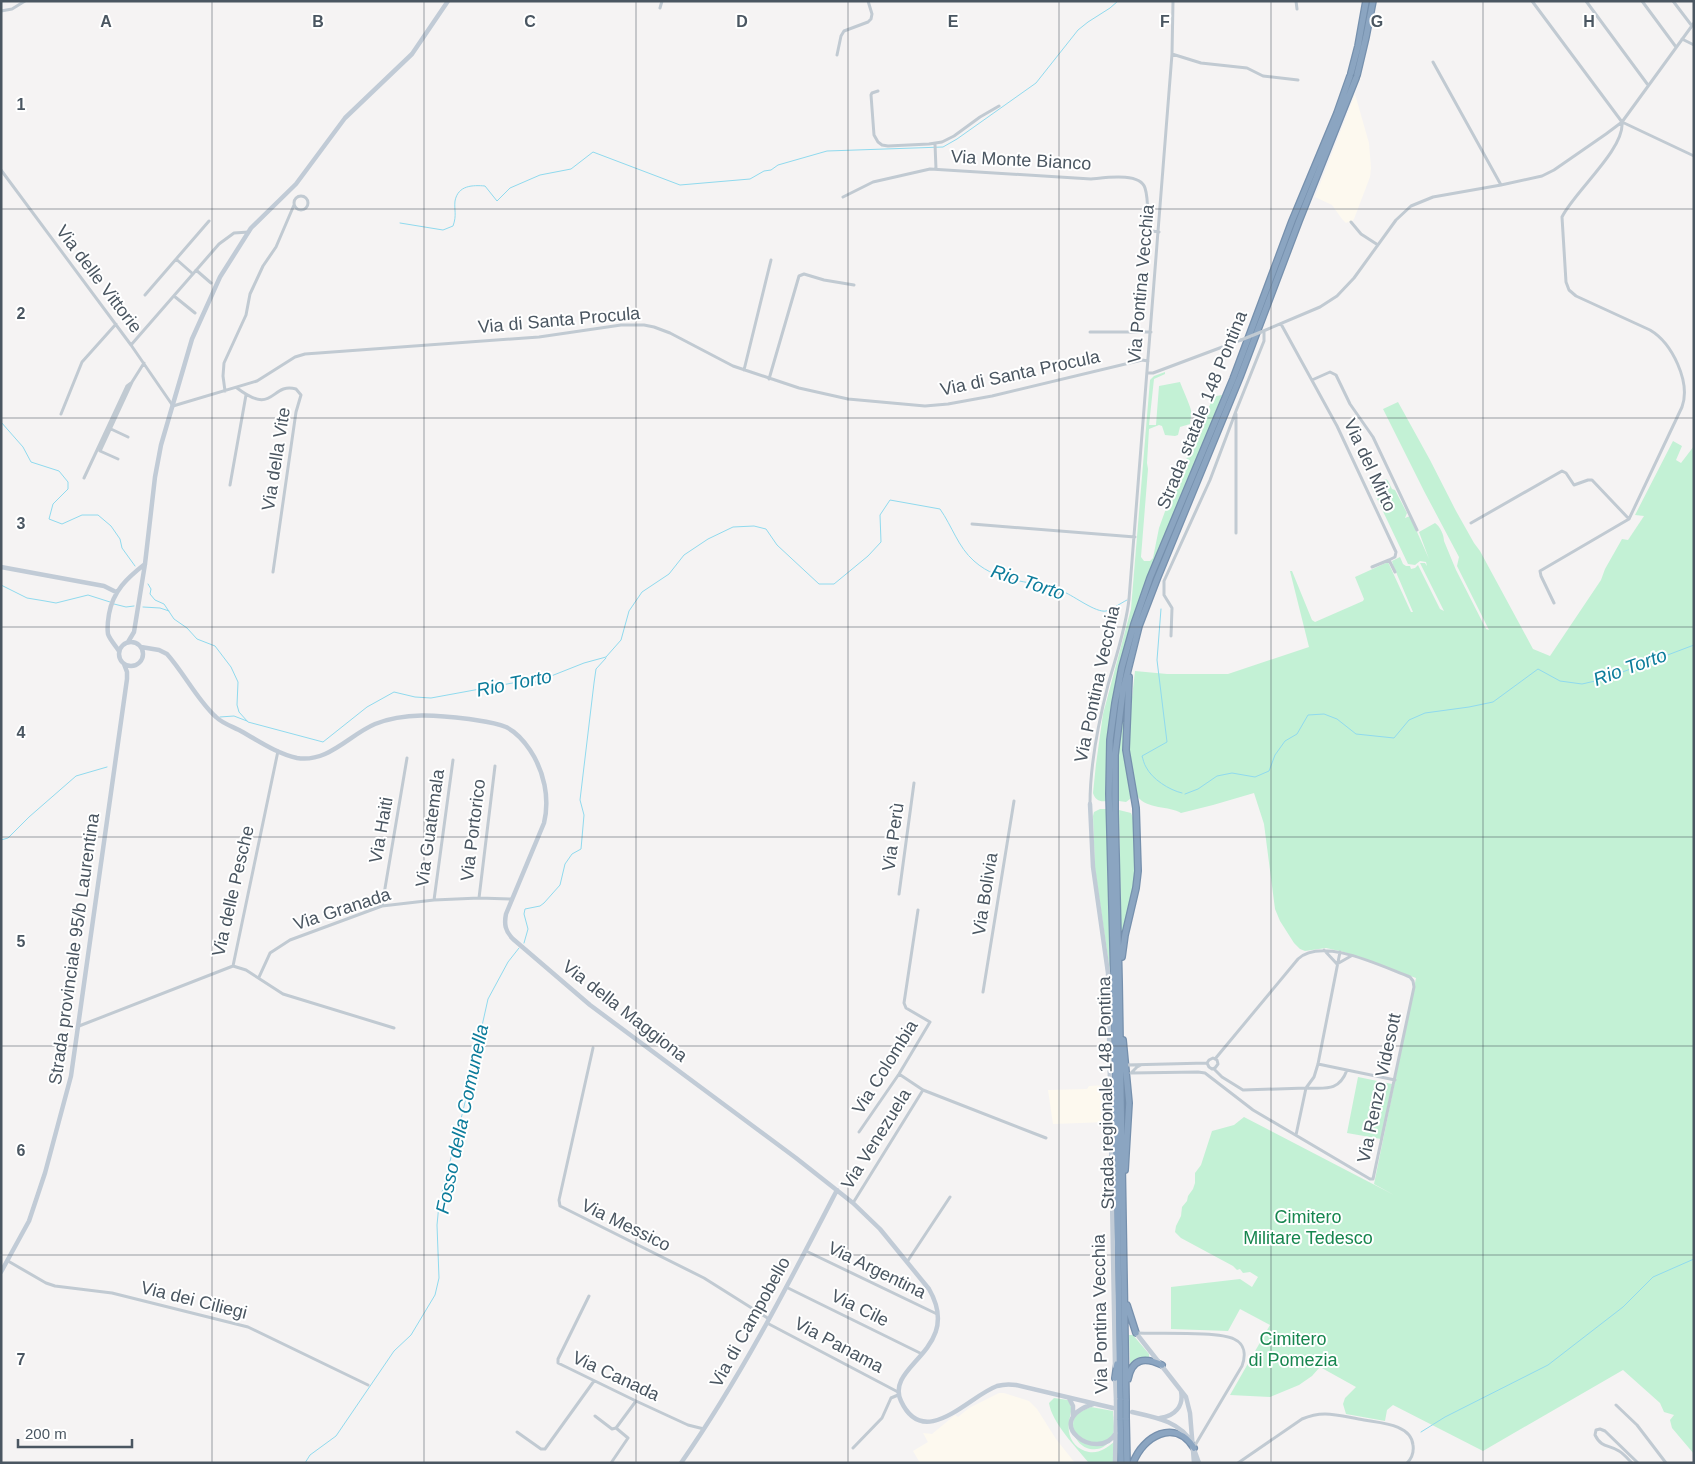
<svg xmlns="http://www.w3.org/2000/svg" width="1695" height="1464" viewBox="0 0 1695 1464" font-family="Arial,sans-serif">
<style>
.commercial{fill:#fdf9ef}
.green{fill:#c3f1d5}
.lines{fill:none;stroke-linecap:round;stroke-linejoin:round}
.stream{stroke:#90daee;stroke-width:1}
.highway-casing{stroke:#7690ad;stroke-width:8}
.street{stroke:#c1cad2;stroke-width:3}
.secondary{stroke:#c1cbd6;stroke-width:4.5}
.highway{stroke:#8ba5c1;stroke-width:5.5}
.highway-bridge-casing{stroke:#7690ad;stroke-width:8;stroke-linecap:butt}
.street-bridge{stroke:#c1cad2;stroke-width:3}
.secondary-bridge{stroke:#c1cbd6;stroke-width:4.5}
.highway-bridge{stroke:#8ba5c1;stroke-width:5.5}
.grid{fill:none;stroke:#4a5661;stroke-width:1;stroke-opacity:0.55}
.labels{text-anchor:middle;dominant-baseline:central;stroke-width:4;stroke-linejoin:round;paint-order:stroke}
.street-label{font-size:18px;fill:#4a5661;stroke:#fff}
.park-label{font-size:18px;fill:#17864f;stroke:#fff}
.water-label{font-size:19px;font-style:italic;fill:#0c7c9b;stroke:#fff}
.grid-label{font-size:16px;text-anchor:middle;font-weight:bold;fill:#4a5661;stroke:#fff;stroke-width:4;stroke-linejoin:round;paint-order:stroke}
</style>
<rect width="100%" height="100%" fill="#f5f3f3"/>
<path class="commercial" d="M1355,94L1369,143L1371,168L1370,177L1354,219L1350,223L1348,222L1346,223L1342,219L1332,205L1315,197Z
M1107,1085L1108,1122L1053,1124L1048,1090L1087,1089L1089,1086Z
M999,1393H1004L1029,1401L1037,1409L1056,1439L1075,1463H920L913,1451L928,1442L923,1433L932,1434L955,1415L958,1417L969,1408Z"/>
<path class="green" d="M1165,372V374L1154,379L1149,425H1156L1159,386L1180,382C1182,388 1191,407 1191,411C1192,415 1190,420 1190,424L1180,427L1178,435L1175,436L1165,435L1162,426L1159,425L1149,429L1147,463L1148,469L1141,557L1144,561H1150L1153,558L1159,528L1172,492L1212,400L1206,398L1222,395L1131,629L1108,757L1106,801C1100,802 1095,800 1093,793L1096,764L1103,714L1131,609L1150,380L1154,376Z
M1398,402L1430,460L1456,511L1474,543L1480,551L1533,649L1550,656L1601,580L1605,569L1622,539L1628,540L1644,516L1635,515L1673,441L1682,446L1676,460L1681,463L1694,446V1454L1672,1428L1670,1420L1674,1415L1664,1412L1660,1403L1623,1370L1483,1451L1393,1405L1387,1410L1385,1421L1346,1414L1343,1404L1345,1398L1356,1387L1320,1367L1312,1376L1299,1385L1270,1397L1230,1395L1270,1325L1240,1309L1228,1331L1171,1329V1287L1240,1279L1252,1287L1258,1277L1250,1272L1243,1273L1240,1269L1237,1270L1233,1266L1181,1238L1175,1232L1176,1226L1181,1216L1182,1207L1187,1201L1188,1196L1193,1189L1195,1183V1173L1201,1165L1212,1131L1234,1125L1244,1117L1394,1195L1374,1184L1416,978L1344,952L1326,948L1305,951L1300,949L1294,943L1280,921L1275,909L1264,824L1254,793L1213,805L1181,813C1170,806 1146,809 1138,797C1135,794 1135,787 1134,783C1125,746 1131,708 1135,671L1167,674H1228L1309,647L1290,571H1292L1312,620L1315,622L1363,601L1364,599L1355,577L1388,562L1411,612H1413L1393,565L1392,561L1400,557L1403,564L1406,566H1410L1411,569L1415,568L1418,565L1440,609L1444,611L1420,563H1425L1427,566L1426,562L1420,561L1415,565L1408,564L1370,484L1386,479L1388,481L1392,489L1395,490L1407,513L1405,518L1410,516L1429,559L1419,532L1435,523C1440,526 1444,535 1444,541L1456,570L1486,629L1489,630L1457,566L1459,557L1424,491L1383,409Z
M1124,705H1127L1124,758L1132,795L1130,799L1126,802L1119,801V746Z
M1100,809H1107L1110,972L1095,869L1093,816L1094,812Z
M1119,810L1131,813L1135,823V879L1122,935H1121Z
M1358,1077L1392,1084L1381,1139L1347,1133Z
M1129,1335H1133L1149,1354V1357H1139L1130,1364Z
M1054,1398L1068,1400C1069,1402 1071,1404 1071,1407C1072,1412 1069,1418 1069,1423C1067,1435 1073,1447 1085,1451C1097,1455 1105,1449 1114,1442L1113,1463H1089C1076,1447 1052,1423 1049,1403Z
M1091,1407L1113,1411C1113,1418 1115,1427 1113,1434C1106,1458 1073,1453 1073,1425C1073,1421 1074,1417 1077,1414C1080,1411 1087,1409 1091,1407Z"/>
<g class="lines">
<path class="stream" d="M400,223L443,230L453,226C457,215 454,210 455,201C458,185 473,185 485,186L497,201L510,188L540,175L571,169L593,152L680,185L750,179L764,171L771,170L778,165L827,151L943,147L957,139L1036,83L1078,30L1088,22L1110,8L1118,1
M1,422L23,447L31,462L59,471L68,482V489L53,504L49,519L62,524L82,515H98L111,526L120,539L122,548L135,566
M148,584L151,589L150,594L155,600L164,604L174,619L187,628L197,639L215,646L231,667L238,682L237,705L239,712L248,722L323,742L367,707L394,692L415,697L431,698L518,682H536L584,663L606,657L621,640L629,611L642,592L669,574L684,555L708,539L733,527L754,526L766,529L777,545L819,584H834L868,556L881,542L880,515L890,500L940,509C952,526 958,547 974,561C1001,585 1033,579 1064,592C1074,596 1096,613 1106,611C1111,610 1121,603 1127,600
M1,585L27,598L45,601L56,603L88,595L110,602
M114,604L126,607L134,606
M143,607L160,608L169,611
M1161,609L1157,660L1167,742L1142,756C1143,759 1144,764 1146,767C1152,779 1169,790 1182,793
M220,717L234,716L247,721
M1185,794L1198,789L1217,776L1232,773L1255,777L1269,771L1275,755L1285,741L1297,734L1308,715L1324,714L1337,719L1356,734L1394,738L1409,720L1425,713L1469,707L1493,702L1538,669L1560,681L1582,684L1604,679L1694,645
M1,840L8,838L29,817L76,776L107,767
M524,943L528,929L524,914L525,909L540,906L544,903L560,885L565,864L572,854L581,849L584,815L580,800L594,683L596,669L606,658
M1421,1432L1445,1417L1548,1365L1623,1307L1653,1277L1694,1259
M305,1463L310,1455L336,1436L394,1351L411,1335L435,1295L439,1278L437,1225L439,1204L463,1111L488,999L508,962L519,948"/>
<defs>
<path id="highway" d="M1351,73L1358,46L1366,1
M1357,75L1366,37L1373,1
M1122,957L1125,935L1136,888L1138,871L1136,808L1126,750L1129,677
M1123,1040L1129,1103L1125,1170
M1127,1305L1136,1333
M1115,1378L1117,1364
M1128,1379C1132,1358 1145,1357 1162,1365
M1120,1400L1114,982L1109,794L1110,740L1115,703L1122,667L1134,624L1150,578L1233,379L1292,221L1337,113L1350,76
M1126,1401L1119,982L1115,813V755L1123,690L1139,626L1157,579L1240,377L1299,221L1356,78
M1120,1418L1121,1463
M1126,1418L1127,1463
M1133,1463C1143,1436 1175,1418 1194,1448"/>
</defs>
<use href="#highway" class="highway-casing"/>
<path class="street" d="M1296,1L1297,9
M1532,1L1622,122L1694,156
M1586,1L1648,85
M1642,1L1676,47
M1673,1L1692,26
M660,8L662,1
M1,11L12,9L25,1
M1682,39L1694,45
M1172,54L1201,63L1247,68L1263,76L1298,80
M837,55L841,36L844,31L868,22L871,19L872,14L868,1
M1433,62L1501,185
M878,91L872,93L871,95L874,135L878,142L882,145L888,146L929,144L942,142L954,136L980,117L999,106
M935,144L936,169
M1,170L131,345L173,406L257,381L295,357L305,354L539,337L621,325H644L654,327L670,333L733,366L799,388L848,399L925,406L948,404L992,396L1142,360L1148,361
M294 203a7 7 0 1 1 14 0a7 7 0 1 1-14 0Z
M843,197L873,182L930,169L1091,179C1104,178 1140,172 1145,188C1149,200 1147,215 1148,228L1152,231L1159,232
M1351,222L1361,234L1378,245
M176,259L193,274
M196,270L211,283
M145,295L209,221
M174,296L195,313
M1281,324L1337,426L1396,552L1395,557L1389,560
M1090,332H1151
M1261,332L1320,307L1337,296L1354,278L1396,220L1411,206L1433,197L1501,185L1542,176L1554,170L1606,134L1622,122L1694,23
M131,345L219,244L234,233L249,232
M744,370L771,260
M1148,373H1153L1241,340
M769,379L799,276L804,274L824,280L854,285
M1312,380L1330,372L1336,375L1350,404L1373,437L1417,530
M237,388C275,417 270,382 296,389L301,395L296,412L273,572
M225,391L223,376L224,363L246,315L250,294L263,266L276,247L294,205
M61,414L82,362L116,324
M1236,414V533
M111,429L128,437
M118,459L100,451L132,382L144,363
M84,478L127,386L131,383
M230,485L246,395
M1471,523L1562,471L1566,473L1574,485L1588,480H1592L1629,519
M972,524L1135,537
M1372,567L1389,560L1395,572
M1554,603L1541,576L1540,571L1629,519L1682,407C1691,382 1672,343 1650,330L1576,296L1569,290L1566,282L1562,217C1574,192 1625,149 1622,122
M1171,636L1172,608L1164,595V581L1210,480L1236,411L1264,341V331
M1090,804C1090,764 1098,724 1108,685C1116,656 1126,628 1129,599L1172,54L1173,1
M899,894L914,783
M479,898L495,766
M434,900L453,760
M382,906L407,758
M1324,950L1337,964L1351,956
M233,966L246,970L283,994L394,1028
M259,977L270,953L290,940L382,906L434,900L479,898L512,899
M983,992L1014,801
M79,1026L233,966L278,751
M593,1048L559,1200L560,1206L704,1278L769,1319
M1318,1064L1395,1080
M1126,1065L1207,1063L1209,1060L1213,1058L1217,1060L1218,1064L1215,1068L1212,1069L1209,1067L1207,1063
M1214,1069L1222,1077L1243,1090L1306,1088L1314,1077L1318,1064L1340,952
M1131,1073L1198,1072L1205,1073L1253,1110L1370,1179H1373L1414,987L1413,981L1410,977C1383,967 1322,936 1298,959L1215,1059
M1131,1073L1137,1067L1141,1065
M899,1074L923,1090L1046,1138
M859,1132L899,1074L930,1022L906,1008L904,1003L918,910
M1296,1135L1306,1088C1325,1088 1339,1092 1347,1070
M853,1203L923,1090
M806,1251L937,1314
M8,1261L46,1283L55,1286L112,1293L248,1327L368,1385
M907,1262L950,1197
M786,1287L922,1354
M589,1296L558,1359V1363L636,1401L688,1425L704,1429
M767,1323L898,1392
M1137,1333C1157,1334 1220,1331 1234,1339C1245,1344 1246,1355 1242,1366L1194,1447
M1616,1405L1637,1425L1666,1463
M595,1416L612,1429L616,1428L628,1438L611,1463
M616,1428L636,1401
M517,1432L541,1449H545L594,1381
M853,1448L882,1418L891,1398L898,1395
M1238,1463L1302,1419C1309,1416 1317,1414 1325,1414C1338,1414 1351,1418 1364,1420C1380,1423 1411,1424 1413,1445C1414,1452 1412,1458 1407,1463
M1632,1463C1628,1459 1624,1454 1619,1451C1609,1444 1602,1449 1595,1435L1596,1430L1600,1429L1605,1431L1638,1463"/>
<path class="secondary" d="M1,567L104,586L116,592
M119 654a12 12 0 1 1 24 0a12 12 0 1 1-24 0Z
M128,642L134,632L145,564L155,477L161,445L192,339L220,277L251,228L296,184L345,118L412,54L448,1
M141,647L159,650L167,654C184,673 198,701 216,717C222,723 231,726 239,730C257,740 277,754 297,758C328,763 349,735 375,724C405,712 438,715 469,719C481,721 494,722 506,727C516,732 524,741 530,750C544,771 550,798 544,823L506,914C504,924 505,931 513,939L590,1005L796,1158L853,1203L880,1229L929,1289C964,1350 884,1365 901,1401C924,1451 969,1396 997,1386C1004,1384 1010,1384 1016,1385L1113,1408
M119,651C116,646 110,640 108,634C107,628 108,620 109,614C113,591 127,578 145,564
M1090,804L1093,867L1108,973L1115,1366
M1,1272L29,1221L45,1173L71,1076L127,679V672L124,664
M1136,1333L1186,1397L1190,1413L1194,1463
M1115,1376L1116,1400
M1069,1398L1073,1406V1417
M1093,1404C1039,1422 1098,1464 1116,1433
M1132,1412C1154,1417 1180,1421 1192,1443
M1160,1418C1175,1416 1184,1406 1181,1391
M1195,1452L1199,1463
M681,1463C741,1377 789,1283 837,1190
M1115,1463L1116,1417"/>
<use href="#highway" class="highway"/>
<defs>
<path id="highway-bridge" d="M1120,1400V1418
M1126,1401V1418"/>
</defs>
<use href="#highway-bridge" class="highway-bridge-casing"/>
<path class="street-bridge" d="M1241,340L1261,332"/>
<path class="secondary-bridge" d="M1116,1400V1417"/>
<use href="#highway-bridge" class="highway-bridge"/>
</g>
<path class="grid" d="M212,1V1463M424,1V1463M636,1V1463M848,1V1463M1059,1V1463M1271,1V1463M1483,1V1463M1,209H1694M1,418H1694M1,627H1694M1,837H1694M1,1046H1694M1,1255H1694"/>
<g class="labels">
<g class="street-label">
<text transform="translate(1021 160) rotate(3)">Via Monte Bianco</text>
<text transform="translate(99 279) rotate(53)">Via delle Vittorie</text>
<text transform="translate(1141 284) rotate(-85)">Via Pontina Vecchia</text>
<text transform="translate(559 320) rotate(-5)">Via di Santa Procula</text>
<text transform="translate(1020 373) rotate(-12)">Via di Santa Procula</text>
<text transform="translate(1202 410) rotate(-68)">Strada statale 148 Pontina</text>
<text transform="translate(276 459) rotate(-81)">Via della Vite</text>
<text transform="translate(1370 465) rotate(65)">Via del Mirto</text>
<text transform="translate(1097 684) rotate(-78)">Via Pontina Vecchia</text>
<text transform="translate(430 828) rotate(-82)">Via Guatemala</text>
<text transform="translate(381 830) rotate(-80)">Via Haiti</text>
<text transform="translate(473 830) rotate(-83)">Via Portorico</text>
<text transform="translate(893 837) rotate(-82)">Via Perù</text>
<text transform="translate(233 891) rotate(-77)">Via delle Pesche</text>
<text transform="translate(985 894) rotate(-81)">Via Bolivia</text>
<text transform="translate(342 909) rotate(-18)">Via Granada</text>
<text transform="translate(74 949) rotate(-82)">Strada provinciale 95/b Laurentina</text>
<text transform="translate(625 1011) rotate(38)">Via della Maggiona</text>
<text transform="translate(885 1067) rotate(-58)">Via Colombia</text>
<text transform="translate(1379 1088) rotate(-78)">Via Renzo Videsott</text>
<text transform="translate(1106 1093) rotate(-91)">Strada regionale 148 Pontina</text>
<text transform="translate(876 1139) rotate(-58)">Via Venezuela</text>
<text transform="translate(626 1225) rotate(26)">Via Messico</text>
<text transform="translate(877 1270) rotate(26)">Via Argentina</text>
<text transform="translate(194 1300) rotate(14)">Via dei Ciliegi</text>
<text transform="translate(860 1308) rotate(26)">Via Cile</text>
<text transform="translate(1100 1314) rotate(-91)">Via Pontina Vecchia</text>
<text transform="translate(750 1322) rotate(-61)">Via di Campobello</text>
<text transform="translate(839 1345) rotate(28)">Via Panama</text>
<text transform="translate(616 1376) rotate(25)">Via Canada</text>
</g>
<g class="park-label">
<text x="1308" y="1217">Cimitero<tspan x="1308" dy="21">Militare Tedesco</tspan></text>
<text x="1293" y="1339">Cimitero<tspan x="1293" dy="21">di Pomezia</tspan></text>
</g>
<g class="water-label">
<text transform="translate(1028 582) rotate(18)">Rio Torto</text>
<text transform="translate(1630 667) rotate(-20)">Rio Torto</text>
<text transform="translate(514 683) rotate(-11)">Rio Torto</text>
<text transform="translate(462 1119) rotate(-78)">Fosso della Comunella</text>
</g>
</g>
<g class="grid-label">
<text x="106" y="27">A</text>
<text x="318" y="27">B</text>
<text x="530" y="27">C</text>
<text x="742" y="27">D</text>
<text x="953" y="27">E</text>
<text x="1165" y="27">F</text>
<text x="1377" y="27">G</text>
<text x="1589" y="27">H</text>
<text x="21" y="110">1</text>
<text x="21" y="319">2</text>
<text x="21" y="529">3</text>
<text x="21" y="738">4</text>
<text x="21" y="947">5</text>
<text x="21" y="1156">6</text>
<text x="21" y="1365">7</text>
</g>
<rect width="1695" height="1464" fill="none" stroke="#4a5661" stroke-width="5"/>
<path d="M18 1439v8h114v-8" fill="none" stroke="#4a5661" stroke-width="2.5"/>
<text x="25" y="1439" font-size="15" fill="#4a5661" stroke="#ffffff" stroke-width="4" paint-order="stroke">200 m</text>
</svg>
